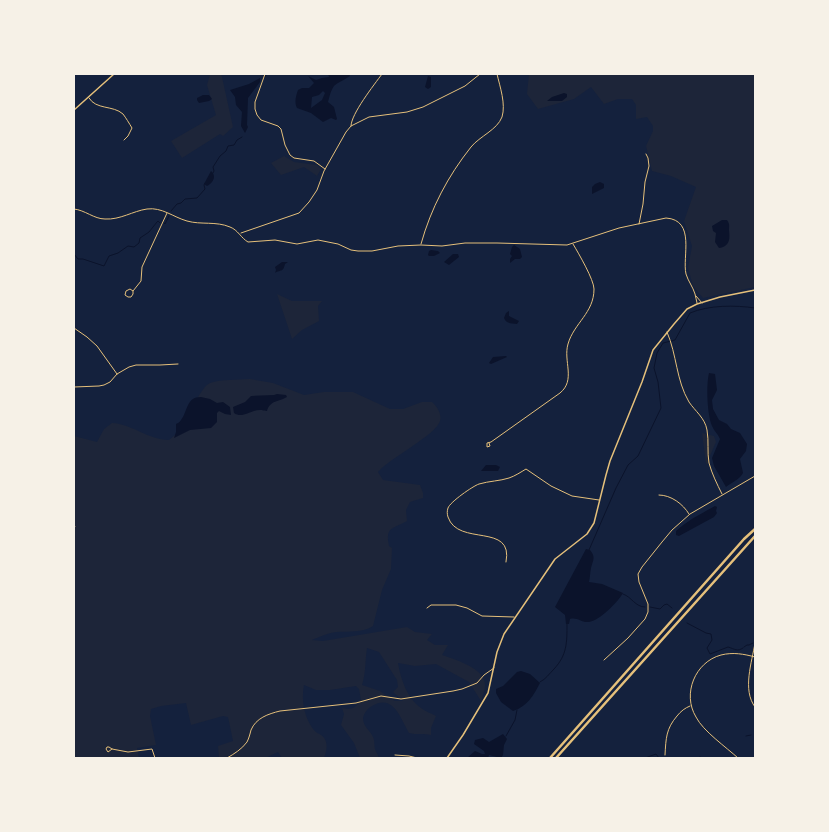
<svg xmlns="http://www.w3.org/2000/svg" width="829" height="832" viewBox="0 0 829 832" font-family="'Varela Round',sans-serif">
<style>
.green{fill:#1d2539;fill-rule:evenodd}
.water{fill:#0b132b;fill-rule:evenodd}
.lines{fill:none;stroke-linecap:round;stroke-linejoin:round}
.stream{stroke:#0b132b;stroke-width:1}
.minor{stroke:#e5c07b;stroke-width:1}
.tertiary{stroke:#e5c07b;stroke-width:1.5}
.motorway{stroke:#e5c07b;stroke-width:2.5}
</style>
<rect width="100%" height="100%" fill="#14213d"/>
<path class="green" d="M210,74H221L222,77L233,127L223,136L220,134L182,158L171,141L216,115L207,85Z
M529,74H755V287L703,298L693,286L688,268L692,246L684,221L696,187L671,176L652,171L646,146L653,131V126L647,117L636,119V105L632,99H618L604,104L591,87L574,99L538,109L527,94Z
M284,156L294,162L317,165L321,169L317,176L304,167L281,175L271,163Z
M277,294L292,301H322L318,306L319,321L302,330L292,339Z
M250,379L273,383L304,395L324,392H353L390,409H403L422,402H432C437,407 442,413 440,421C436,435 390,458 378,472L383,480L420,485L423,493V498L410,502L406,510L407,521C392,529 385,527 389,546L392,548L391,569L382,590L373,626C363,633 348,631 336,632C328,633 319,637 312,640L323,641L407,627L415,632L432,634L427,640L435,645H448L442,655C454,659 480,667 484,680C487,687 483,694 481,701L469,682L436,664L415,666L398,663C401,680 407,698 421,708C426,712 431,713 436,716L431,728V735C424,733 416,735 409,733C401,720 394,693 372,706C368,708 364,713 363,718C363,727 370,730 373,737C375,741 374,746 375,749C376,752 378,755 379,758H360L354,743L341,725L344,714L342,708C353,710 355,708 361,700L359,689L356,686L330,690H316L304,685C301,699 304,718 314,730C316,733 318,733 321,735C329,740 327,751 324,758H282L278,752L265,758H219L218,746L233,741L228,717L223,716L191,725L186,703L161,706L151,709L150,716L156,745L137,748L139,758H74V436L97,442L104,429L112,423C132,424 149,440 169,440C173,437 177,433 180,429C187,420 201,386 210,383C222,379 237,380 250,379ZM367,648L379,652L397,680L398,687L393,692L403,701H395L380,691L362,685C366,673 365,660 367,648Z
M702,433L714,436L716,442L709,458L710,463L706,464Z"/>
<path class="water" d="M328,74H349L350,76C334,87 334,80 328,102L334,107L337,119L336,120L331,118L323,122L311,113L297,108C294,102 296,96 298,90L302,88H309L314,83L308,76L316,80L322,78L329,77ZM323,91L325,93L322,100L311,108L312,97L319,95Z
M428,76L431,77V87L428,89L425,87Z
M260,78V82L248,98L247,125L248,127L245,133L241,126L242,112L236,105L235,97L230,90L249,84Z
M564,93L567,94V97L562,101H547L552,97Z
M203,95H209L212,99L209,101L199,103L197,100V98Z
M211,171C217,176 213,183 207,186L204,184Z
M600,182L604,184V188L592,194V187L595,184Z
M722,220H727C730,224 729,226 729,230C730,239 730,246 719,248L715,242L716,233L713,231L712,226Z
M514,245L520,249L522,257L520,259H515L510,263V259L512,256L510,254L512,247Z
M431,250L438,251L440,253L434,256H429L428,255L429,251Z
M453,254H458L459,257L449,265L444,262Z
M282,262H288L285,264C283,273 281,269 275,273L276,270L275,267Z
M509,311V316L519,321L517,324C512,323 506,324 504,318L506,313Z
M506,356L507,357L491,364L489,363L493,357Z
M709,373L715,374L717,390L712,400L713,409L719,420L727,424L731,429L740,433L747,444L746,451L740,459L743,473C739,480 732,482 726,487L714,466L712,458L720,439C718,434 714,431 712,426C707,414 706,385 709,373Z
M277,394L286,395L287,397C279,402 270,400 267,411C266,411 261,410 260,410C251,410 242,419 234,413L233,407L245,402L251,396L274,395Z
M201,397L210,399L217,403L223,402L230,407L231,415L225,414L219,411L217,413V422L211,428L190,430L174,438L176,432V424C178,423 180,422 181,420C188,411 186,397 201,397Z
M486,465H496L500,467L498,471H481Z
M715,506L717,507L716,511L717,513L714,517L679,536L676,535V531C688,520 701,514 715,506Z
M586,549L590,550C596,557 593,560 591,568C590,573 590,578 589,582L602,584L623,593C618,602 599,621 589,622C581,623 578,617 570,619L569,624H566L565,615L555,607Z
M521,671L530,674L540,683C533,696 528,706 513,711L501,702L496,693V689L503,686L517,672Z
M503,734L507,739L504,745L503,755L501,758L489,755L488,758L479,757L477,758H467L475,751L482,754H485L484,751L474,744L475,740L483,738L489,742Z"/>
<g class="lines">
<path class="stream" d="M352,74H356
M265,77L267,74
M213,173L214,171L213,167L220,156L226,151L228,146L234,145L237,140L242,137
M171,211L177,204L181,203L185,199L197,198L205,189L204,185L205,183
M164,223L165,224L169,216
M74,254L78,259H83L104,266L109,256L118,253L128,246L134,247L139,243L140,238L149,232L157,222L158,221L160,223
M589,550L616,488L628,465L638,456L661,408L658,382L654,368L657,353L663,343L675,340L690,313C709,305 735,305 755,308
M623,594C632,597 635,607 645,607
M650,607L660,609L664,605L667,604L672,608
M687,623L706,633L711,634L712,640L707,648L710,654L728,647C735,649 737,652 743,648
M744,647L747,645H749L753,643
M540,682C546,679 549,674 554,669C567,655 567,643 567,624
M506,736L515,720L517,710
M746,736L751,735
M645,758L656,754L659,758
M678,758H679
M698,758L700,757"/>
<path class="minor" d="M265,74L255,102V109L257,115L261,120L278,126L281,129L285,145L290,155L294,158L314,161L325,169
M89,98C96,110 113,105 123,114C126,118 129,123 132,128L128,136L124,140
M351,126C351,114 374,85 382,74
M74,209C85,210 94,219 105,219C120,220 133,211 147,209C162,207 173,217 187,221C201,225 216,221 230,227C238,230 241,238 248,242L275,240L297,244L318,240L338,244L351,250L358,251H372L398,246L421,245L442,246L465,243H497L567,245L619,228L666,218C696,220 682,257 686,274C688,281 693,287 695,294C696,297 696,300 697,303
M639,224L643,204L645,182L649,166L648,158L646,154
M241,233L299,213L309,202L317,190L324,171L346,132L351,126L369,117L407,112L423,107L465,86L480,74
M421,244C431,208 448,176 471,147C480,136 497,130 502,117C506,104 500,87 497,74
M133,291V294L131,297H128L125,295L126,291L130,289L133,291L141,281L142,267L167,213
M696,296L702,303
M74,328L87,337L97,346L117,374
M667,332C677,355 676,380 689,402C695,411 705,418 707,430C709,441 707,452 709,463C712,474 717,484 722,494
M74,387L99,386L104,385L110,382L117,374L129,367L136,365H160L178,364
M489,443L490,446L487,447V443L491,442L560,393C576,380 563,361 568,344C574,323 594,313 594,289C594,280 579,254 573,244
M659,495C671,495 683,504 689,514
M74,528L75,527
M506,562C514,522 458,547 448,517C447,514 447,511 448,508C450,502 473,486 479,484C489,481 500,481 509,478C515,476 521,472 526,469L551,486L572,496L599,500
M427,608L431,605H456L467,608L482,616L514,617
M755,643C752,662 742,690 755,707
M604,660L628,638L645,619L648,612V604L639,582L638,574L642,567L662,542L672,530L690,514L755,476
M112,749L108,752L106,749L107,747H109L112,749L128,752L152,749L155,758
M395,755L409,756L417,758
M665,755C666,738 666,729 677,716C681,711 685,708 690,706
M227,758C234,754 242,749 247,742C249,738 250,734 251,730C256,718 268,714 280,711L356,703L381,696L401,699L453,691L462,689L477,683L484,675L494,668
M738,758C726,747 703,731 696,717C682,694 695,662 721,655C733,652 744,654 755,657"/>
<path class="tertiary" d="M74,110L114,74
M447,758L463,735L488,693L497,652L504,634L555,559L587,534L594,523L606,475L610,461L642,382L653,350L674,324L687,309L697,304L720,297L755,290"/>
<path class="motorway" d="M550,758L744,539L755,529
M556,758L755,536"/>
</g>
<rect width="829" height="832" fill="none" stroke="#f6f1e7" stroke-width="150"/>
</svg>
